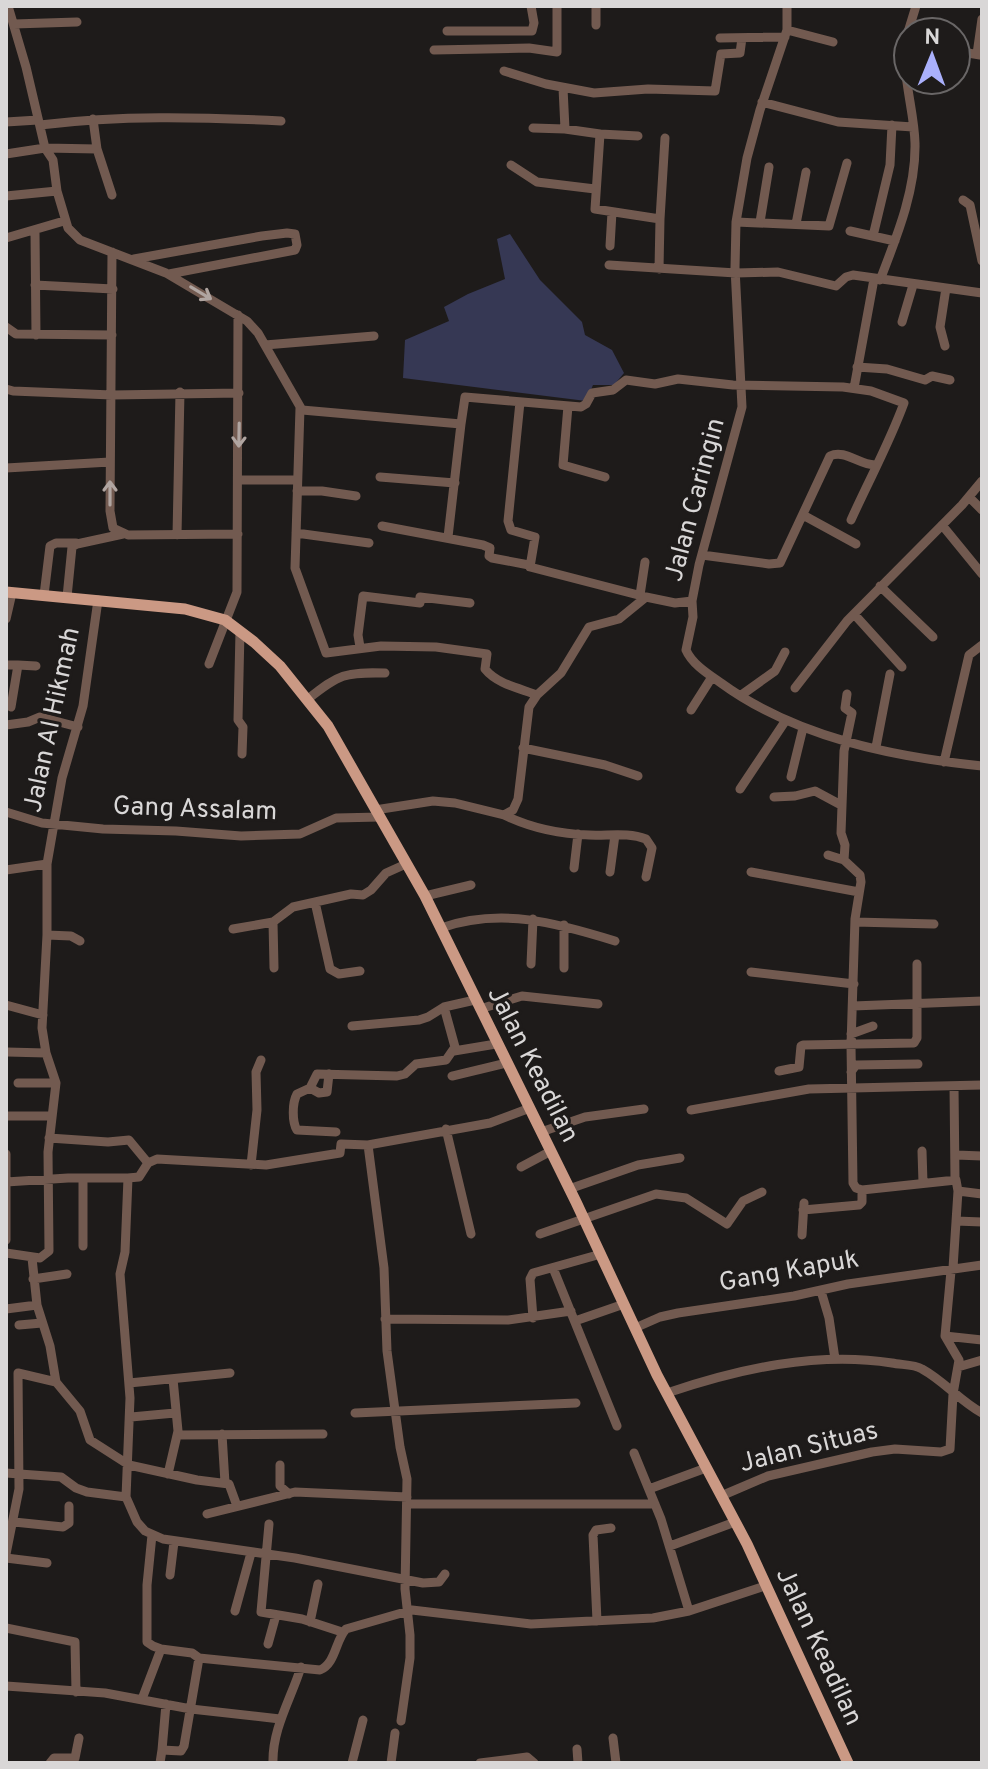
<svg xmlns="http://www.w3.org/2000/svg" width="988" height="1769" viewBox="0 0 988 1769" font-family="Overpass,sans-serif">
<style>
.green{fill:#363854}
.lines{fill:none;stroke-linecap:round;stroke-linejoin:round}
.minor{stroke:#725a50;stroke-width:9}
.major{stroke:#cb9984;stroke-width:11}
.oneway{stroke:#b0a5a1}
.labels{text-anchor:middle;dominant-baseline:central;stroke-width:6;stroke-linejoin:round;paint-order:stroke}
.street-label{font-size:26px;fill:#d9d7d7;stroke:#1e1b1a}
</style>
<rect width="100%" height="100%" fill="#1e1b1a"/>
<path class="green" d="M510,234L540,280L582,322L585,335L612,350L624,373L614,385H593L586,401L403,378L405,340L449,321L444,307L468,294L505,279L497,239Z"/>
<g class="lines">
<path class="minor" d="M8,6L26,67L45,148L53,160L57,191L68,228L80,240L166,273L247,321L258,333L302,410L461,424L465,397L581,407L586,404L592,393L613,390L626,380L655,384L678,379L733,385L843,387L871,391L904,403C889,444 869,480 851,520
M787,6V30L760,110L747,158L736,222L735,268L742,407L699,565L692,601L693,617L686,650C692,664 708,674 721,683C795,737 893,757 982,766
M14,24L77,22
M596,25V6
M787,30L833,42
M447,31H532L534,23L531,6
M908,32L916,6
M720,38L785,37
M434,50L529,48L557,52V6
M956,51L980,55
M977,54L982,19
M504,71L546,84L594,93L648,89L715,91L721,54L740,53L742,38
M563,88L565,129
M762,102L838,122L913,127
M93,119L97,149
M6,122L38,120
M40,125C121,115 199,117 281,121
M533,128L565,129L600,134L595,209L660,219L659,269
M600,134L638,136
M6,154L45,148L97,149L112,195
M511,165L537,182L595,189
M6,196L57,191
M963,200L970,205L982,261
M660,219L665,138
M736,222L829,226L847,163
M760,222L769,167
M796,224L806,172
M850,231L895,241
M35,232L36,335
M873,236L890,165L892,125
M6,238L64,221
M610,246L612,212
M112,252L110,511L113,528L128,535L238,534
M134,259L262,236L287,233L295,234L297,245L295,250L169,274
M609,265L736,273L778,272L836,286L846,277L853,275L982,293
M880,280C897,236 916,190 915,143C914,106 899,70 908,33
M35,285L113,289
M902,322L913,285
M6,327L16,334L112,335
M265,345L374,336
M945,346L940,327L946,288
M857,367L887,369L925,380L932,376L950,380
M854,388L874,279
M6,389L13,391L112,395L239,393
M520,402L508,521L511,530L535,537L530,567L646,597
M568,406L563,465L605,477
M300,408L295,568L326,653L381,646L436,647L487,654L485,669C497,684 519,688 537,695
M6,468L110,462
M380,477L455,483
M238,480H297
M297,491H322L356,496
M969,497L982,510
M803,515L856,544
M942,525L982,574
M382,526L483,545L490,548L489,556L492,558L529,565
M296,533L369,543
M177,535L180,392
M448,537L461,424
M702,555L769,564L780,563L830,456C845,449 859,465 875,465
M880,586L933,637
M44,595L50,546L56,543H76
M640,595L645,562
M67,597L72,547L77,544L123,534
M854,614L902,667
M6,619L12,593
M240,631L238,720L243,727L242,754
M360,647L358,635L363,596L420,603V597L470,603
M209,664L237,592L238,315
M6,665H18L11,707
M18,665L36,666
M795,688L847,621L962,505L982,481
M847,694L845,708L852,713L844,751L841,833L845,845L844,860L860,875L861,882L855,919L851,1045L853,1183L856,1188L862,1190L956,1180L958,1191L953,1268
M740,696L775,671L785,652
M308,699C339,674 345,672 385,673
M691,710L712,677
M6,725L28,722L40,717L78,727
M876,747L890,674
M523,748L605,765L638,776
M944,762L969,655L982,645
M791,777L803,728
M740,789L786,720
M774,797L795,796L815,791L841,805
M375,810L433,801L455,803L504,815L513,810L518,799L529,707L537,695L561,673L589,627L619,619L646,597L675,603L692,601
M6,812L42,823L103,829L176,831L241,836L300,834L336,818L380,817
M504,815C531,828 559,834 589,835C608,836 628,832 646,839L652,848L646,877
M828,855L844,860
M574,868L578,834
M6,870L47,864
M610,872L615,835
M751,872L859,892
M425,896L471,885
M315,902L330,969L339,974L360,971
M273,922L274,968
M855,922L934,924
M441,928C501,907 557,923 615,941
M233,929L273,922L293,907L351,894L363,895L371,890L386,873L406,864
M47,935L71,936L80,941
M531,964L533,919
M564,968V925
M751,972L854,984
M6,1005L43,1015
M853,1006L982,1001
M480,1009L522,996L598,1004
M352,1026L419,1020L428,1017L444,1007L475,1000
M851,1034L873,1026
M454,1051L496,1044
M7,1052L46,1053
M779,1071L799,1067L801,1046L803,1045L914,1043L917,1038V964
M851,1072L856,1065L918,1064
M452,1076L506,1063
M18,1083H56
M954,1086L955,1179
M310,1088L319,1093L327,1092L329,1074
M691,1110L809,1089L982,1085
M6,1116H52
M446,1129L471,1234
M336,1132L297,1130C292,1122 292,1103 297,1094L310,1088L317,1074L397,1076L405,1074L416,1064L446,1060L455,1047L444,1007
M541,1132L585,1117L644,1109
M49,1138L108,1142L129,1140L148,1163
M368,1145L384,1268L387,1351L400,1447L407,1479L405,1589L410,1635V1658L401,1721
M922,1151L923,1183
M956,1155L982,1156
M251,1165L257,1110L256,1072L261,1060
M521,1167L551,1151
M83,1178V1246
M128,1178L139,1177L148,1163L157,1159L266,1165L340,1153L341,1144L368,1145L490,1123L530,1108
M6,1182L68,1178H128L125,1252L120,1274L130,1398L126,1497L137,1522L145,1531L163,1539L295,1558L423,1583L439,1582L445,1574
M569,1189L638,1165L680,1158
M958,1191L982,1194
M803,1210L859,1205L862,1202V1190
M956,1221L982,1222
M540,1234L656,1194L686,1198L727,1224L743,1201L762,1192
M802,1235L804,1203
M6,1240V1154
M6,1253L40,1258L49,1251L48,1152L56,1083L46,1053L42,1028L47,935V864L62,778L83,706L98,600
M32,1258L37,1305L50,1346L56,1382L80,1411L90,1440L129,1465L197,1480L229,1484L237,1506
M553,1268L617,1426
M33,1279L67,1274
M821,1291L829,1318L835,1359
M6,1309L37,1305
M533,1318L530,1279L533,1273L601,1254
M385,1319L508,1320L571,1311
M575,1321L624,1304
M19,1325L42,1323
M635,1328L660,1317L678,1313L794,1296L848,1284L982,1265
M945,1336L982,1340
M958,1367L982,1360
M129,1383L230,1373
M667,1393C738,1369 817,1351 892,1363C901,1365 914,1364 922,1369C944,1381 960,1401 982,1413
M355,1413L576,1403
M131,1417L175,1413
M222,1434L225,1483
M178,1435L323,1434
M634,1453L661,1519L689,1611
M280,1465V1486L289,1494
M6,1473L61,1477L76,1488L87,1492L126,1497
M168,1474L178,1431L173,1379
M649,1489L706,1468
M721,1496L768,1476L872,1452L895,1449L941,1452L950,1449L953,1394L959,1360L945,1336L951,1271
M407,1504H655
M207,1514L295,1492L407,1497
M14,1522L63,1527L69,1523V1506
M269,1524L261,1612L302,1619L342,1632
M152,1535L147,1585V1642L153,1646L161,1649
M670,1546L735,1522
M6,1554L19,1489L18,1373L56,1382
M6,1558L47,1563
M170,1575L174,1542
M235,1611L251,1553
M597,1621L593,1535L596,1530L611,1528
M310,1622L318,1584
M6,1628L75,1642L76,1692
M268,1644L276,1615
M6,1686L105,1693L191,1709L280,1719
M142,1699L161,1649L192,1653L199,1658L320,1670C336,1663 335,1641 346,1629L412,1610L531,1624L653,1618L689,1611L765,1586
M613,1738L616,1763
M577,1749L578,1763
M162,1750L166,1704
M50,1763L54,1758H75L79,1738
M160,1763L162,1750L181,1751L184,1746L199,1658
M273,1763C272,1729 291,1699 301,1667
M352,1763L363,1720
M391,1763L395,1733
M480,1763L527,1757L534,1763"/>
<path class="major" d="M6,592L185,609L225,620L254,642L280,666L328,726L425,896L576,1202L657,1375L747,1544L848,1763"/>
</g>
<defs><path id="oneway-shaft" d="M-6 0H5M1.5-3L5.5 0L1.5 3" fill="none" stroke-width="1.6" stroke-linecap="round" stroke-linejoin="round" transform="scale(2)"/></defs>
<g class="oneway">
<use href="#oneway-shaft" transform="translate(201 293) rotate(31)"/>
<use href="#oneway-shaft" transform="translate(239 435) rotate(91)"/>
<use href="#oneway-shaft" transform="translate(110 493) rotate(-90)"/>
</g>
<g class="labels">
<g class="street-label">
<text transform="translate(696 500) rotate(-75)">Jalan Caringin</text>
<text transform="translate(53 720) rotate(-78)">Jalan Al Hikmah</text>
<text transform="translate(195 810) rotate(2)">Gang Assalam</text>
<text transform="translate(532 1065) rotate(63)">Jalan Keadilan</text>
<text transform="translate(789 1272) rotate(-10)">Gang Kapuk</text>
<text transform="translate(809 1448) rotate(-14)">Jalan Situas</text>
<text transform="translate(818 1647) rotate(65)">Jalan Keadilan</text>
</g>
</g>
<rect width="988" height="1769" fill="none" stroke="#d9d7d7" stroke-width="16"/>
<g transform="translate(932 56) rotate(1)"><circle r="38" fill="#1e1b1a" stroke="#696666" stroke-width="2"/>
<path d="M0-6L14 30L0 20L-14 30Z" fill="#aab0fb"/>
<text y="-12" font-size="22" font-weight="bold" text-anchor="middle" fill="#d9d7d7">N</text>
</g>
</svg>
